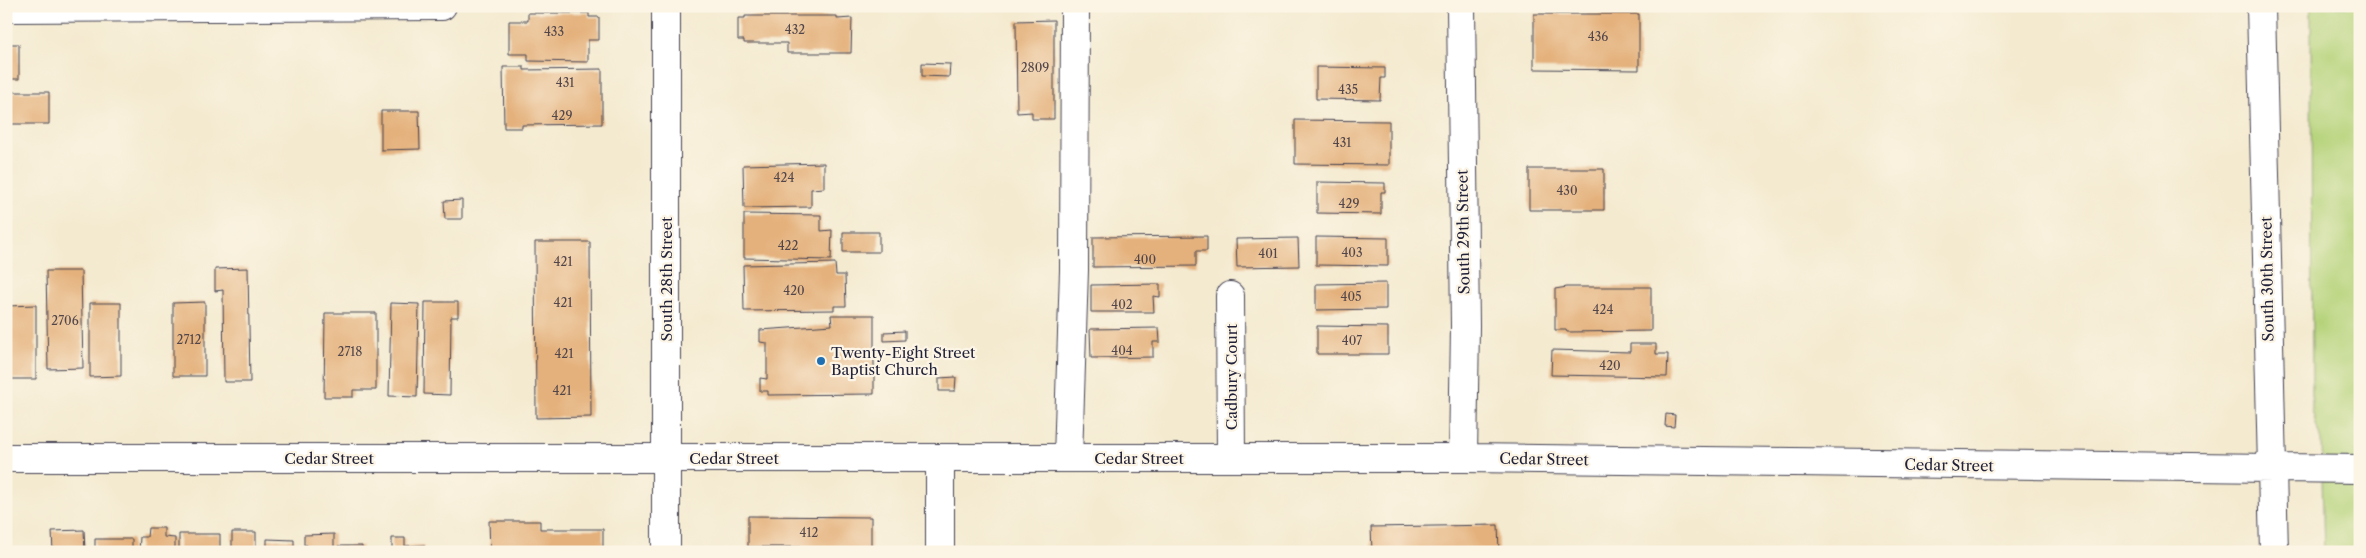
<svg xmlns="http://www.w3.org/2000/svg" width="2366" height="558" viewBox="0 0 2366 558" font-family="'Libre Caslon Text',serif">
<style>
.pitch{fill:#b5d37a;stroke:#6c7a5a}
.building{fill:#e4b17c}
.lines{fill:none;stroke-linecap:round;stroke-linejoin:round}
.minor-casing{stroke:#424051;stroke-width:30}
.minor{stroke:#fff;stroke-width:28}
.poi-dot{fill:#1f6fb2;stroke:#fcf5e5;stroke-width:2}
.labels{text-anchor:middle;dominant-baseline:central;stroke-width:4.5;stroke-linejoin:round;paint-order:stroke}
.number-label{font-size:12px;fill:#52464b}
.street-label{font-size:15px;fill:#22223b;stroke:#fcf5e5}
.poi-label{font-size:15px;fill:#22223b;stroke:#fcf5e5;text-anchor:start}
</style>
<rect width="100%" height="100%" fill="#fcf5e5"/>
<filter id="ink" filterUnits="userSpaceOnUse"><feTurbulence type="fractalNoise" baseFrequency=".02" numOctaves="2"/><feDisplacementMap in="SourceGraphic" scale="10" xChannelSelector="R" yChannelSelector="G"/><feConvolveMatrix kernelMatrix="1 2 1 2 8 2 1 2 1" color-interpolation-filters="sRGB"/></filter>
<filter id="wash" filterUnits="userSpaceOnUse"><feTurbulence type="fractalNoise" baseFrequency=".0096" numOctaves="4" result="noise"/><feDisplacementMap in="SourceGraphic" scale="20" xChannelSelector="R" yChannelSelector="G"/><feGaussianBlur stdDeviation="1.12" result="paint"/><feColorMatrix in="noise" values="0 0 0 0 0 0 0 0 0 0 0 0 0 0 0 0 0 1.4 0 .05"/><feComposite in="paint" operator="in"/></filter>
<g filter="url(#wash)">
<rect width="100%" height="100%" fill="#f4ead0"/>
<path class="pitch" d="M2311,6H2360V552H2324L2321,441L2312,411Z"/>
<g id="blocks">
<path class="building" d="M528,13H589V17H599V40H588V62L528,61V54H509V21H528Z
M1534,14H1639V70L1534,69Z
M745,16H837V19L852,18L851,53H787V43H744V40H738V18H745Z
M1054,20V119H1032V112L1017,113L1016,21Z
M6,44H19V79H6Z
M922,63L950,64L949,77L922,76Z
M503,67H524V70L602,69V124L522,125V128H504Z
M1316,67L1385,68V78H1381L1380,100L1316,99Z
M6,92H49V124H6Z
M381,111H419L420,149L381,150Z
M1295,120L1389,121V165L1295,164Z
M824,163V188L811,189V207L744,208L743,165Z
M1529,169H1604V210H1529Z
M1317,182L1385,183V192H1381V214L1317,213Z
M462,200V219H445L444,201Z
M744,214L821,215V231L832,230L831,260L744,258Z
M843,232H879V252H843Z
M1207,236V251H1196V266L1093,267V237Z
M1316,237L1388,238V266L1316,265Z
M1298,238L1299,266L1237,267L1236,239Z
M535,242H590L591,417L536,418Z
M835,263L836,275H845L846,306H834V310L744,311L743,265Z
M248,268L250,382H224L223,290L215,291V269Z
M46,271H81L83,368L48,369Z
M1386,283V309L1316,310V284Z
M1160,284V297L1153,296L1154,312H1091V285Z
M1567,287H1651V331L1567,332L1566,330H1555V289Z
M205,302V376H173V303Z
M425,302H458V317H451L450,395L424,394Z
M90,303H121V376L90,377Z
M391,303L419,304L417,397L389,396Z
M36,305V379H6V306Z
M325,313H376V390H353V397H324Z
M831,315H874V394L768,395V391H760V378L767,379V343L760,342V330L832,325Z
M1317,326L1388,327V354H1317Z
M1159,328L1160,342H1153V357L1091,358L1090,329Z
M905,331V340L884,341V332Z
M1630,344H1656V354H1668L1667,377L1551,375L1552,350L1630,352Z
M956,377L955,391H939V378Z
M1666,414L1675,415L1674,427L1665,426Z
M748,516L871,517V552H810V547H748Z
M489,521H540V529H603V552H490Z
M1498,525L1499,552H1372L1371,527Z
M148,528H164V537L175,538V552H139L140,537H147Z
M84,530L85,552H53L52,531Z
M232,532H256V552H232Z
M179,534H220V552H179Z
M334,534V552H307V545H304V535Z
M392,538H405V546L424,545V552H392Z
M95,539H132V552H95Z
M267,539L294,540V552H267Z
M338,546H362V552H338Z"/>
</g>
</g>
<g filter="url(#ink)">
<use href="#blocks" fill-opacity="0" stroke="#424051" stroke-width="1"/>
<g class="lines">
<defs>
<path id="minor" d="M666,6V552
M1461,6L1465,326L1463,458
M2261,6L2274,552
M6,8L442,6
M1230,296L1231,458
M6,458H1463L2360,469
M1068,458L1074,270L1075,6
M940,552V458"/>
</defs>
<use href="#minor" class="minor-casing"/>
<use href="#minor" class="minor"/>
</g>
</g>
<circle class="poi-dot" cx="821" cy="361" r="5"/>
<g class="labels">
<g class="number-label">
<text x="795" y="29">432</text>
<text x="554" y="31">433</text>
<text x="1598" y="36">436</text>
<text x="1035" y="67">2809</text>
<text x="565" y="82">431</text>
<text x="1348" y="89">435</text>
<text x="562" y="115">429</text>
<text x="1342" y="142">431</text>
<text x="784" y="177">424</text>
<text x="1567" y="190">430</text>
<text x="1349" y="203">429</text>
<text x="788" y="245">422</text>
<text x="1352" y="252">403</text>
<text x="1268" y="253">401</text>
<text x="1145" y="259">400</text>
<text x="563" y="261">421</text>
<text x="794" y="290">420</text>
<text x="1351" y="296">405</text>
<text x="563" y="302">421</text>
<text x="1122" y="304">402</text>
<text x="1603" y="309">424</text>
<text x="65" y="320">2706</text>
<text x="189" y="339">2712</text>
<text x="1352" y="340">407</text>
<text x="1122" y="350">404</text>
<text x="350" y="351">2718</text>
<text x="564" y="353">421</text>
<text x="1610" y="365">420</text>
<text x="562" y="390">421</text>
<text x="809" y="532">412</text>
</g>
<g class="street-label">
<text transform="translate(1463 232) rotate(-91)">South 29th Street</text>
<text transform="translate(666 279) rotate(-90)">South 28th Street</text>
<text transform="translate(2267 279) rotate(-91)">South 30th Street</text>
<text transform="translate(1231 377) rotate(-90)">Cadbury Court</text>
<text x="329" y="458">Cedar Street</text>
<text x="734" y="458">Cedar Street</text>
<text x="1139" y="458">Cedar Street</text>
<text transform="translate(1544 459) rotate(1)">Cedar Street</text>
<text transform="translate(1949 465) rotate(1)">Cedar Street</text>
</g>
<g class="poi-label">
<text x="831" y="352">Twenty-Eight Street<tspan x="831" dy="17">Baptist Church</tspan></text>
</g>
</g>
<rect width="2366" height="558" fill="none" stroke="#fcf5e5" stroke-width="25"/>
</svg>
